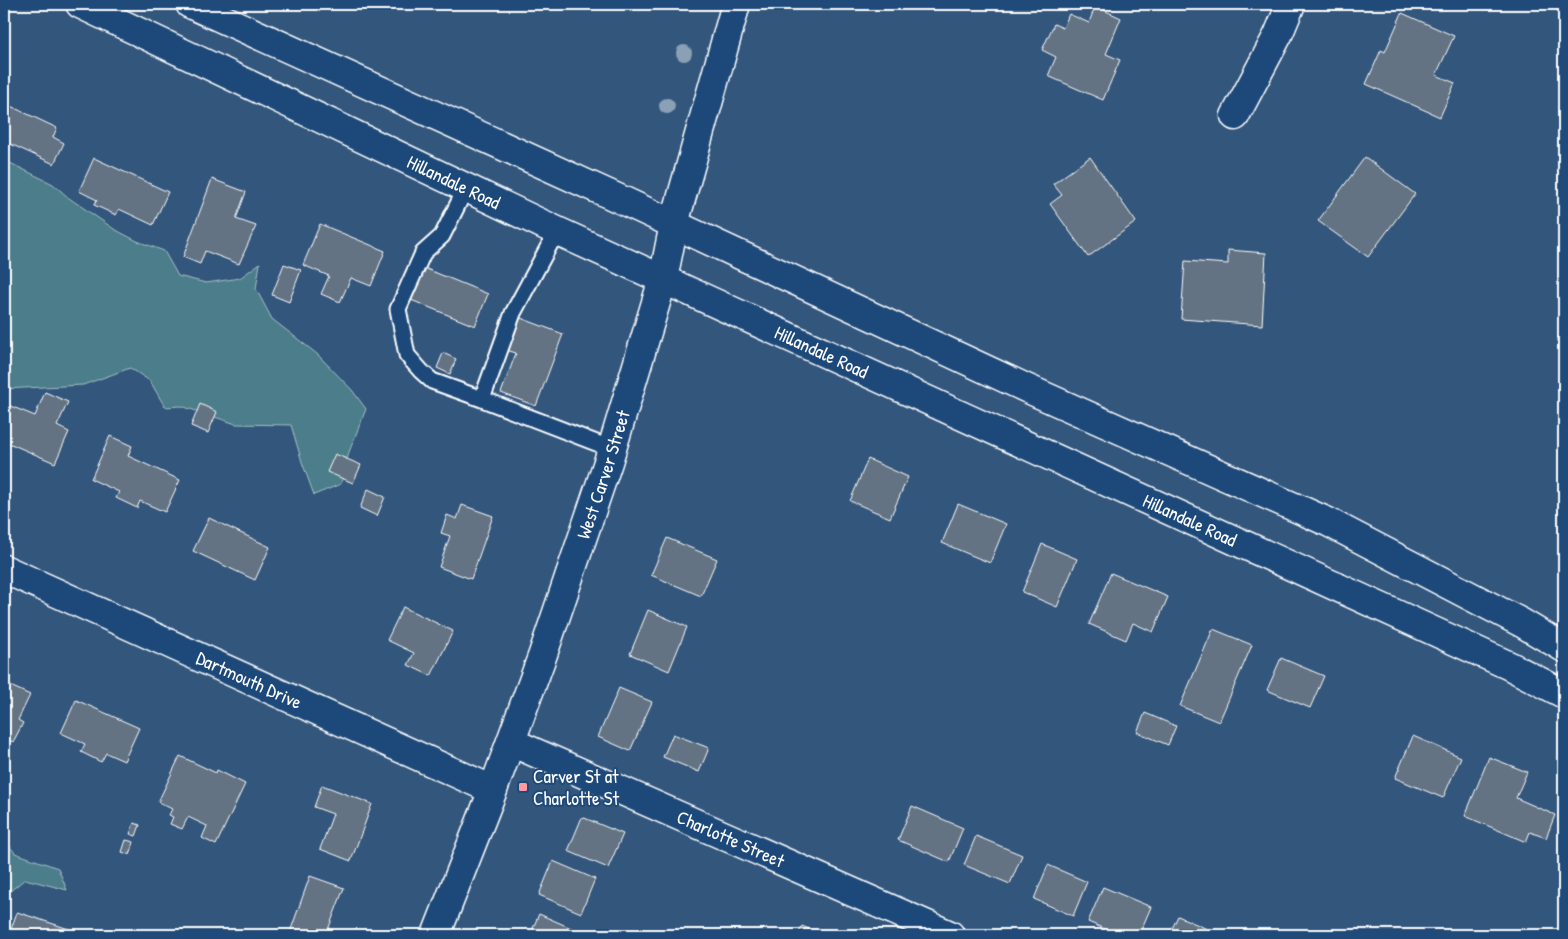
<svg xmlns="http://www.w3.org/2000/svg" width="1568" height="939" viewBox="0 0 1568 939" font-family="'Patrick Hand',sans-serif">
<style>
.green{fill:#4c7e8a;stroke:#a6bec4}
.building{fill:#637383;stroke:#fff}
.lines{fill:none;stroke-linecap:round;stroke-linejoin:round}
.lane-casing{stroke:#fff;stroke-width:19}
.street-casing{stroke:#fff;stroke-width:31}
.secondary-casing{stroke:#fff;stroke-width:31}
.lane{stroke:#1f4a7a;stroke-width:15}
.street{stroke:#1f4a7a;stroke-width:28}
.secondary{stroke:#1f4a7a;stroke-width:28}
.tree{fill:#8aa1b5}
.poi-dot{fill:#ff9aa2;stroke:#1f4a7a;stroke-width:2}
.labels{text-anchor:middle;dominant-baseline:central;stroke-width:4;stroke-linejoin:round;paint-order:stroke}
.street-label{font-size:19px;fill:#fff;stroke:#1f4a7a}
.poi-label{font-size:19px;fill:#fff;stroke:#1f4a7a;text-anchor:start}
</style>
<rect width="100%" height="100%" fill="#33567d"/>
<filter id="ink" filterUnits="userSpaceOnUse"><feTurbulence type="fractalNoise" baseFrequency=".02" numOctaves="2"/><feDisplacementMap in="SourceGraphic" scale="10" xChannelSelector="R" yChannelSelector="G"/><feConvolveMatrix kernelMatrix="1 2 1 2 8 2 1 2 1" color-interpolation-filters="sRGB"/></filter>
<g filter="url(#ink)">
<path class="green" d="M4,160L53,184L69,198L114,229L137,241L164,251L178,276L206,283L240,278L260,263L256,289L272,319L317,354L352,390L366,409L349,452L341,484L314,495L302,462L291,425L236,424L181,406L165,407L150,381L130,368L83,385L4,389Z
M4,839L15,853L58,868L67,890L25,879L4,896Z"/>
<path class="building" d="M1095,6L1121,18L1106,54L1120,60L1103,100L1048,76L1056,57L1042,50L1054,24L1063,28L1069,14L1089,23Z
M1402,13L1454,36L1436,75L1455,83L1440,117L1366,84L1381,50L1385,52Z
M4,103L57,128L53,137L64,143L54,164L4,141Z
M1090,157L1136,222L1088,257L1050,204L1062,195L1053,184Z
M1365,157L1415,194L1368,257L1318,221Z
M94,158L168,192L153,225L119,209L116,215L94,205L97,200L79,191Z
M212,179L246,192L236,219L256,226L239,264L205,251L200,264L183,257Z
M320,224L385,251L371,286L351,278L340,302L321,294L329,276L303,265Z
M1228,250L1266,253L1262,325L1181,319L1185,261L1228,264Z
M284,264L301,270L289,302L272,295Z
M424,268L488,294L475,326L411,300Z
M518,317L563,334L536,406L501,393L516,353L506,350Z
M443,353L456,359L450,374L437,368Z
M45,392L68,402L57,426L69,432L55,463L4,441V415L8,405L35,416Z
M200,404L217,412L208,433L191,426Z
M110,436L132,446L128,456L180,480L165,512L140,501L137,508L116,498L119,492L91,479Z
M335,454L361,465L353,483L327,472Z
M868,459L908,477L890,518L850,501Z
M368,489L385,497L377,516L360,508Z
M958,504L1006,524L990,563L942,543Z
M462,505L493,516L471,579L439,567L450,536L441,533L447,515L457,519Z
M209,518L270,547L255,580L193,551Z
M667,538L717,559L701,596L651,575Z
M1042,544L1077,559L1057,607L1022,592Z
M1111,573L1168,597L1153,632L1133,623L1126,640L1089,624Z
M403,607L453,631L431,676L408,665L414,653L387,640Z
M648,610L687,627L669,671L630,654Z
M1213,629L1252,645L1219,722L1180,706Z
M1281,658L1324,676L1310,708L1267,690Z
M4,683L30,695L18,720L23,723L13,742L4,738Z
M619,688L652,702L630,751L598,737Z
M76,700L139,728L124,761L106,753L101,762L81,752L85,744L61,733Z
M1145,713L1176,726L1168,745L1137,732Z
M673,734L709,748L699,772L663,757Z
M1413,736L1461,757L1443,798L1395,778Z
M180,756L216,773L217,770L245,784L216,845L202,838L207,826L188,817L182,829L170,824L173,817L169,815L172,809L158,802Z
M1489,757L1527,772L1516,798L1555,815L1546,838L1530,832L1526,842L1465,816Z
M322,785L372,804L351,861L320,849L333,814L314,807Z
M4,789L10,792L4,806Z
M912,806L963,828L949,862L898,840Z
M582,817L623,834L608,868L568,851Z
M134,823L140,825L136,836L130,834Z
M976,836L1022,855L1010,884L964,865Z
M126,840L134,842L130,855L122,852Z
M553,861L595,879L581,913L539,895Z
M1048,865L1087,882L1073,916L1034,899Z
M310,876L344,888L326,935H289Z
M1103,887L1151,907L1139,935H1119L1088,922Z
M17,912L78,932L77,935H9Z
M539,914L578,931L576,935H530Z
M1178,916L1216,933L1215,935H1169Z
M802,926L823,935H798Z"/>
<g class="lines">
<defs>
<path id="lane" d="M466,188L442,236L423,253L398,309L407,355L421,371L432,381L482,399
M557,231L513,313L482,399L612,449"/>
<g id="street">
<path d="M1235,116L1278,35L1291,4"/>
<path id="s1" d="M4,569L493,790"/>
<path id="s2" d="M511,742L950,935"/>
</g>
<g id="secondary">
<path id="s3" d="M80,4L557,231L1510,666L1564,694"/>
<path d="M190,4L624,201L1026,388L1328,522L1522,623L1564,648"/>
<path id="s4" d="M436,935L493,790L543,654L608,462L663,279L674,224L736,4"/>
</g>
</defs>
<use href="#lane" class="lane-casing"/>
<use href="#street" class="street-casing"/>
<use href="#secondary" class="secondary-casing"/>
<use href="#lane" class="lane"/>
<use href="#street" class="street"/>
<use href="#secondary" class="secondary"/>
</g>
<g class="tree">
<circle cx="684" cy="53" r="8"/>
<circle cx="667" cy="106" r="8"/>
</g>
</g>
<rect class="poi-dot" x="518" y="782" width="10" height="10" rx="2.5"/>
<g class="labels">
<g class="street-label">
<text stroke="none"><textPath href="#s3" startOffset="414">Hillandale Road</textPath></text>
<text stroke="none"><textPath href="#s3" startOffset="819">Hillandale Road</textPath></text>
<text stroke="none"><textPath href="#s4" startOffset="490">West Carver Street</textPath></text>
<text stroke="none"><textPath href="#s3" startOffset="1224">Hillandale Road</textPath></text>
<text stroke="none"><textPath href="#s1" startOffset="269">Dartmouth Drive</textPath></text>
<text stroke="none"><textPath href="#s2" startOffset="240">Charlotte Street</textPath></text>
</g>
<g class="poi-label">
<text x="533" y="776">Carver St at<tspan x="533" dy="22">Charlotte St</tspan></text>
</g>
</g>
<rect width="1568" height="939" fill="none" stroke="#1f4a7a" stroke-width="20"/>
<rect x="10" y="10" width="1548" height="919" fill="none" stroke="#fff" stroke-width="2" filter="url(#ink)"/>
</svg>
